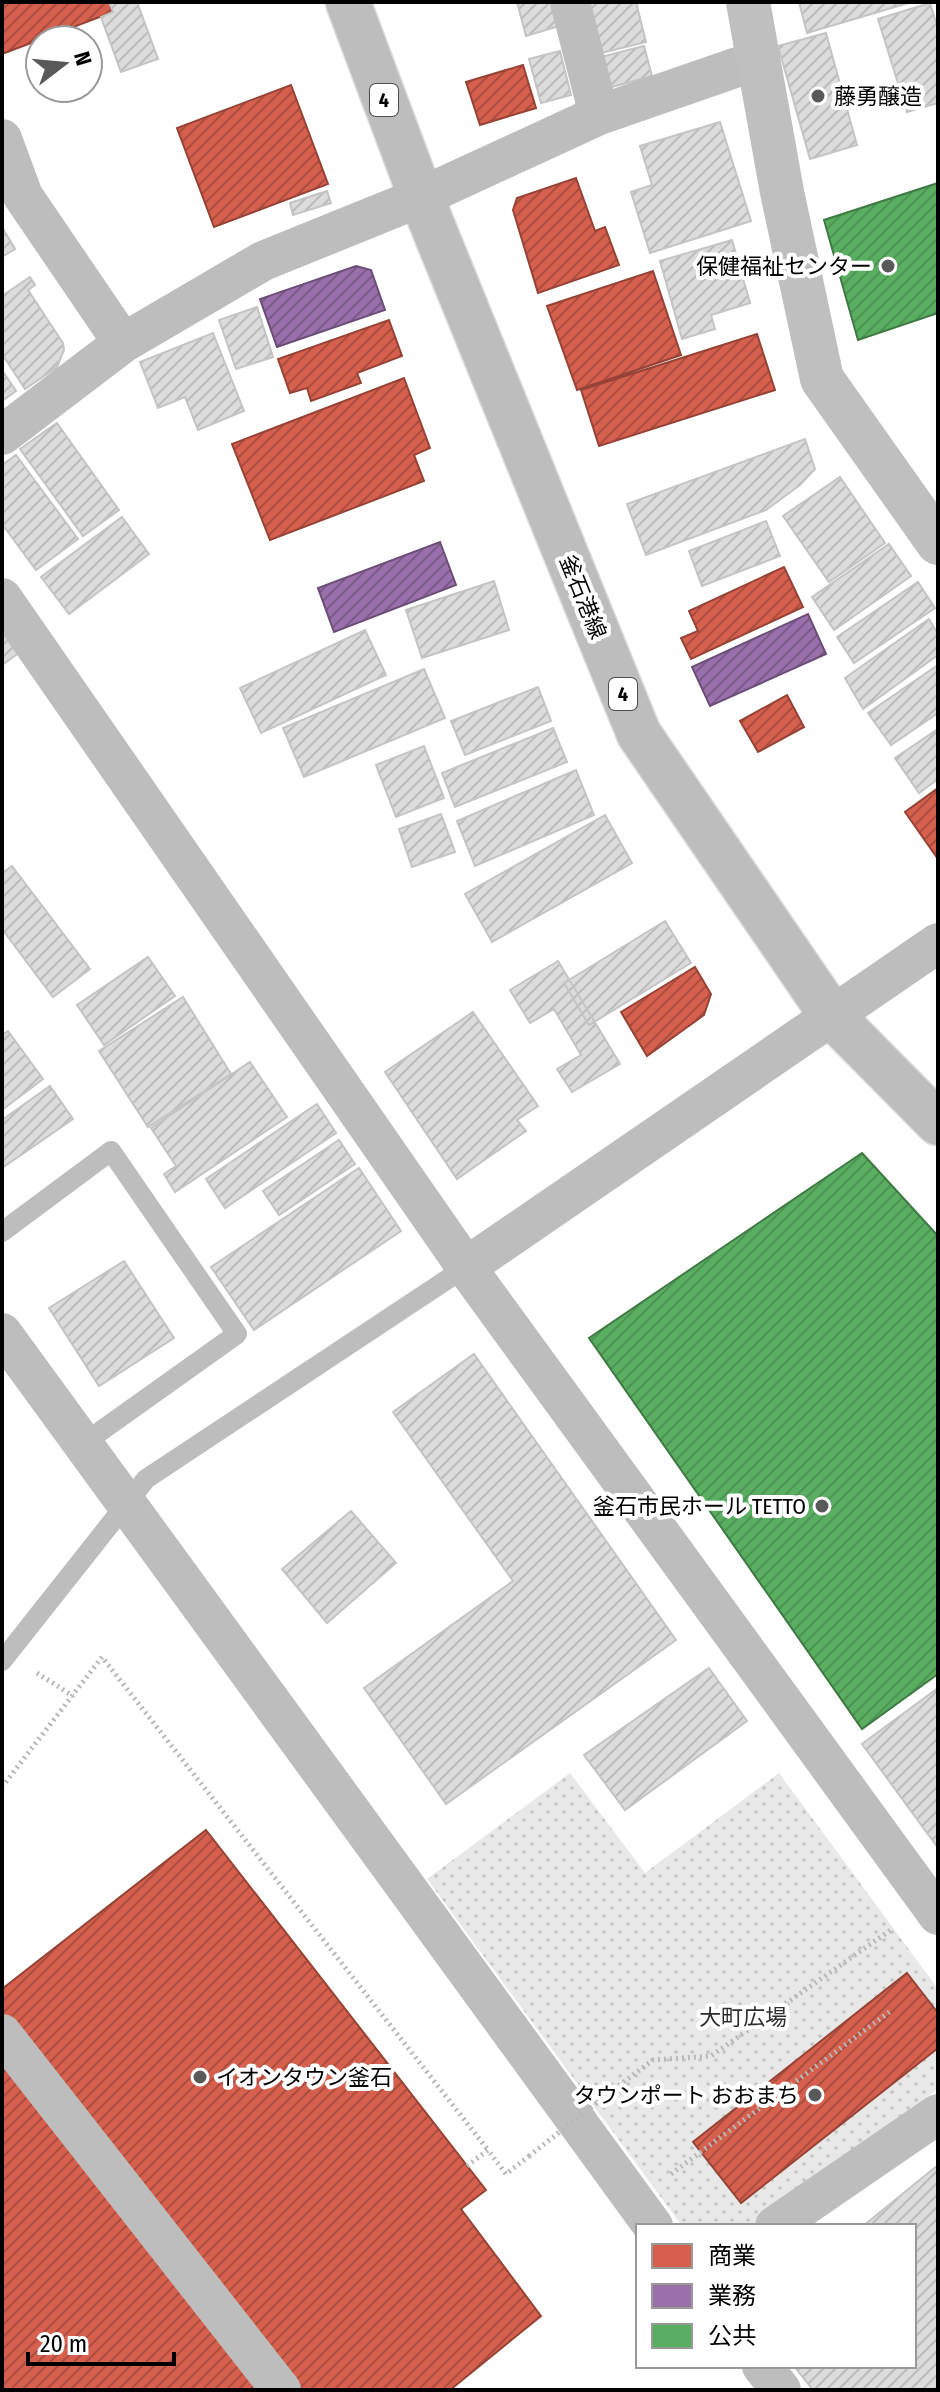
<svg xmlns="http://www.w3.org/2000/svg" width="940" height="2392" viewBox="0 0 940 2392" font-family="'Fira Sans Condensed','Noto Sans JP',sans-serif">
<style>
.park{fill:url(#park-dots)}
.shops{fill:url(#shops-hatch);stroke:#964336;stroke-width:2}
.offices{fill:url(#offices-hatch);stroke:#6b4e78;stroke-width:2}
.public{fill:url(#public-hatch);stroke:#3f7a44;stroke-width:2}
.building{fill:url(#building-hatch);stroke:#c4c4c4;stroke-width:2}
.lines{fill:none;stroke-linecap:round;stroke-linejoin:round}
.primary-casing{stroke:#dbdbdb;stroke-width:47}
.path{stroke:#b8b8b8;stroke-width:5;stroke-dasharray:2 4;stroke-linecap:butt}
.lane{stroke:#bdbdbd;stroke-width:20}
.street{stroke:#bdbdbd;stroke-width:40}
.secondary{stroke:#bfbfbf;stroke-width:44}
.primary{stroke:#bdbdbd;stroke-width:44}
.path-bridge{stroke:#b8b8b8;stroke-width:5;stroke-dasharray:2 4;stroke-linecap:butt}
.lane-bridge{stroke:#bdbdbd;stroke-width:20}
.poi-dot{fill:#595959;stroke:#fff;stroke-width:3}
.labels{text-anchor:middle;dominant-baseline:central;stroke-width:8;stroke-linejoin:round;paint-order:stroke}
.shield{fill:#fff;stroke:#4c4c4c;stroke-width:2}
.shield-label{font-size:20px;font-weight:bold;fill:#000}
.poi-label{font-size:22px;fill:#000;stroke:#fff;text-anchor:end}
.street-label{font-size:22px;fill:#000;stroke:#fff}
.park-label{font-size:22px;fill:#2d2d2d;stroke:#fff}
</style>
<defs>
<pattern id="park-dots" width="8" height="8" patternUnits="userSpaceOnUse" patternTransform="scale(2)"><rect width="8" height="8" fill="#e8e8e8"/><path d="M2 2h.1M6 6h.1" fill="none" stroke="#c5c5c5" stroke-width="1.8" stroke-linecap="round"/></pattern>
<pattern id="shops-hatch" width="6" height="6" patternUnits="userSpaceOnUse" patternTransform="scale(2)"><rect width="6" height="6" fill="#d6604d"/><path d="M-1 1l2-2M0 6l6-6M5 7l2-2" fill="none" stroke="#ab4d3e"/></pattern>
<pattern id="offices-hatch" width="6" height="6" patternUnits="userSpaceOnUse" patternTransform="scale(2)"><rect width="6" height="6" fill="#9970ab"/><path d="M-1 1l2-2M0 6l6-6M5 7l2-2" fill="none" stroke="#7a5a89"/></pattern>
<pattern id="public-hatch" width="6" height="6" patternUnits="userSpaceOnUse" patternTransform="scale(2)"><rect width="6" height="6" fill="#5aae61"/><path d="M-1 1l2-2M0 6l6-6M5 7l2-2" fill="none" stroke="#4c9452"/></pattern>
<pattern id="building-hatch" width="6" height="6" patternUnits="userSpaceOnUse" patternTransform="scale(2)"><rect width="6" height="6" fill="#dcdcdc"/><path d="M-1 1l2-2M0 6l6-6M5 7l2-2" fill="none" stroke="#bbb"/></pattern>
</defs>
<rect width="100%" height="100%" fill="#fff"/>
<path class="park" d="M570,1773L645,1873L779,1773L938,1989V2089L754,2226H682L427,1879Z"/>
<path class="shops" d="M2,2H109L113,12L2,54Z
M523,65L536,108L480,125L466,82Z
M291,85L328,184L214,227L177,128Z
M576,178L595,231L605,227L619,265L538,293L513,210L517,198Z
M653,271L681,355L577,390L547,306Z
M389,320L402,356L357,373L361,383L311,401L307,388L290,393L278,359Z
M757,334L775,390L599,446L581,390Z
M404,378L430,448L414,455L424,481L270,540L232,444Z
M784,567L803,607L691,659L681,638L698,631L689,611Z
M787,695L804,727L758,752L740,721Z
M938,788V859L905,812Z
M695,967L711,994L704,1015L647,1056L621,1012Z
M206,1830L486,2190L461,2209L541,2316L450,2390H2V1989Z
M907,1973L938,2013V2048L741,2203L693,2142Z"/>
<path class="offices" d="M356,266L371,270L385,310L277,347L260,299Z
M440,542L456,585L334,632L318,588Z
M808,614L826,654L710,706L692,667Z"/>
<path class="public" d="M938,183V313L858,340L824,220Z
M862,1153L938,1236V1674L862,1729L589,1338Z"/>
<path class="building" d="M109,2H137L158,59L121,72L101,17L113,12Z
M517,2H552L559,26L526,36Z
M580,2H636L646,42L593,55Z
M799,2H912L807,33Z
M930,3L938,29V103L907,112L878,19Z
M826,33L857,145L810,159L778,46Z
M644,46L652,76L601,90L593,59Z
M560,51L571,95L541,103L529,59Z
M720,122L751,221L650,253L631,192L652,185L640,146Z
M327,191L331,203L293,215L290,203Z
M2,227L15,249L2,257Z
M732,240L750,303L711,315L715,329L682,339L660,261Z
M30,277L35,285L28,290L63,343L64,350L57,367L25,389L2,354V296Z
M257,307L273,357L236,369L219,320Z
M213,333L244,411L198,430L185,397L158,408L140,362Z
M2,370L16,391L2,401Z
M57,423L119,510L83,536L20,449Z
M805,439L815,469L800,485L766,510L646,555L627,504Z
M16,455L78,539L36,570L2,524V465Z
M840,477L885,543L829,582L783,516Z
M122,517L149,554L69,614L41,577Z
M766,521L780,556L702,586L689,551Z
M889,544L911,576L834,630L812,597Z
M494,581L509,630L422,658L406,610Z
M918,582L935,608L854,663L837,637Z
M929,619L938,634V655L863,709L845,678Z
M2,627L20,652L2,665Z
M365,630L386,675L261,733L240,688Z
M938,665V713L891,745L868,713Z
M424,669L445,718L304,777L283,728Z
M538,687L551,721L465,755L451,721Z
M553,728L567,762L455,807L442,773Z
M938,729V779L919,793L895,758Z
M424,746L444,798L396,817L376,765Z
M576,770L594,815L475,866L457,821Z
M441,814L455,852L412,867L399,829Z
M605,815L632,863L492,942L465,894Z
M12,866L90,969L53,997L2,929V873Z
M665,921L691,963L589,1025L564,983Z
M148,957L175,996L104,1045L77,1005Z
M558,961L620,1064L572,1092L557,1069L581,1055L554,1009L530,1023L510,990Z
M183,997L231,1074L148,1127L99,1051Z
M473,1012L538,1106L517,1120L526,1131L457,1179L385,1072Z
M8,1031L43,1079L2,1110V1035Z
M250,1062L287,1117L175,1192L164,1174L176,1166L151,1128Z
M50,1086L73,1119L2,1168V1120Z
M317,1104L336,1133L225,1208L206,1179Z
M339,1140L355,1164L279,1215L263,1191Z
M359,1168L401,1231L254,1330L211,1267Z
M124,1261L174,1338L99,1386L49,1308Z
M474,1354L676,1640L446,1804L364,1688L513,1581L393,1412Z
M351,1511L396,1563L327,1623L282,1569Z
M709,1668L747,1721L625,1810L584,1755Z
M938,1688V1848L862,1744Z
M938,2165V2390H813L794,2366H914V2226H863Z"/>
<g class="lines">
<defs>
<path id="primary" d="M348,2L421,197L639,734L832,1016L938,1123"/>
</defs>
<use href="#primary" class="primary-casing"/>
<path class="path" d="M37,1673L73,1696
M2,1787L102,1657L488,2150
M609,2093L653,2060L711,2056L892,1929
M467,2166L488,2150L506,2174L529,2156
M671,2174L892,2010"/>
<path class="lane" d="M2,1232L111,1151L237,1334L84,1443"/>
<path class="street" d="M570,2L599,115
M2,139L23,196L123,343
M2,435L123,343L263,261L421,197L599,115L758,60
M2,598L466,1267L938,1915
M466,1267L938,943
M2,1333L653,2226
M2,2034L281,2390
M775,2226L938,2114
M762,2366L781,2390"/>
<path class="secondary" d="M748,2L782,192L822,379L938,543"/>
<use href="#primary" class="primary"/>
<path class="path-bridge" d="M529,2156L603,2098"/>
<path class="lane-bridge" d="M2,1661L146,1479L466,1267"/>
</g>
<g class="poi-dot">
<circle cx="818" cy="96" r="8"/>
<circle cx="888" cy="266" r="8"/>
<circle cx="822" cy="1506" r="8"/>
<circle cx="200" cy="2077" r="8"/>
<circle cx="815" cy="2095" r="8"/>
</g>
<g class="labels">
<g class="shield">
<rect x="370" y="84" width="28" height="32" rx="6"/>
<rect x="609" y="678" width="28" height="32" rx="6"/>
</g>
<g class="shield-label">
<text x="384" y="100">4</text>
<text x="623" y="694">4</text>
</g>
<g class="poi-label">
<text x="834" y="96" text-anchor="start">藤勇醸造</text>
<text x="872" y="266">保健福祉センター</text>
<text x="806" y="1506">釜石市民ホール TETTO</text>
<text x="216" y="2077" text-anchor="start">イオンタウン釜石</text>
<text x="799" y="2095">タウンポート おおまち</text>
</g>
<g class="street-label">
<text transform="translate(583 597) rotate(68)">釜石港線</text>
</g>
<g class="park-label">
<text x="743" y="2017">大町広場</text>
</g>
</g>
<rect width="940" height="2392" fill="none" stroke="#000000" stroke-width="8"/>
<rect x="636" y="2224" width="280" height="144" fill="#ffffff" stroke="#999999" stroke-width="2"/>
<rect x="652" y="2244" width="40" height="24" fill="#d6604d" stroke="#999999" stroke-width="2"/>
<text x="708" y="2264" font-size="24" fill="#000000">商業</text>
<rect x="652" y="2284" width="40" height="24" fill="#9970ab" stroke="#999999" stroke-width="2"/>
<text x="708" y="2304" font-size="24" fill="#000000">業務</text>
<rect x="652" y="2324" width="40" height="24" fill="#5aae61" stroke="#999999" stroke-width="2"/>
<text x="708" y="2344" font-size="24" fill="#000000">公共</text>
<g transform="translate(64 64) rotate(74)"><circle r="38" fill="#ffffff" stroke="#999999" stroke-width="2"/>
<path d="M0-6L14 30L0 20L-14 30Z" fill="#595959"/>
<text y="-12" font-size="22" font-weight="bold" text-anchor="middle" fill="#000000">N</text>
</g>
<path d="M28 2352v12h146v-12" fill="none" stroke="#000000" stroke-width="4"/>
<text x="40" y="2352" font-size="24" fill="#000000" stroke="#ffffff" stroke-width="6" paint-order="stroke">20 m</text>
</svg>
